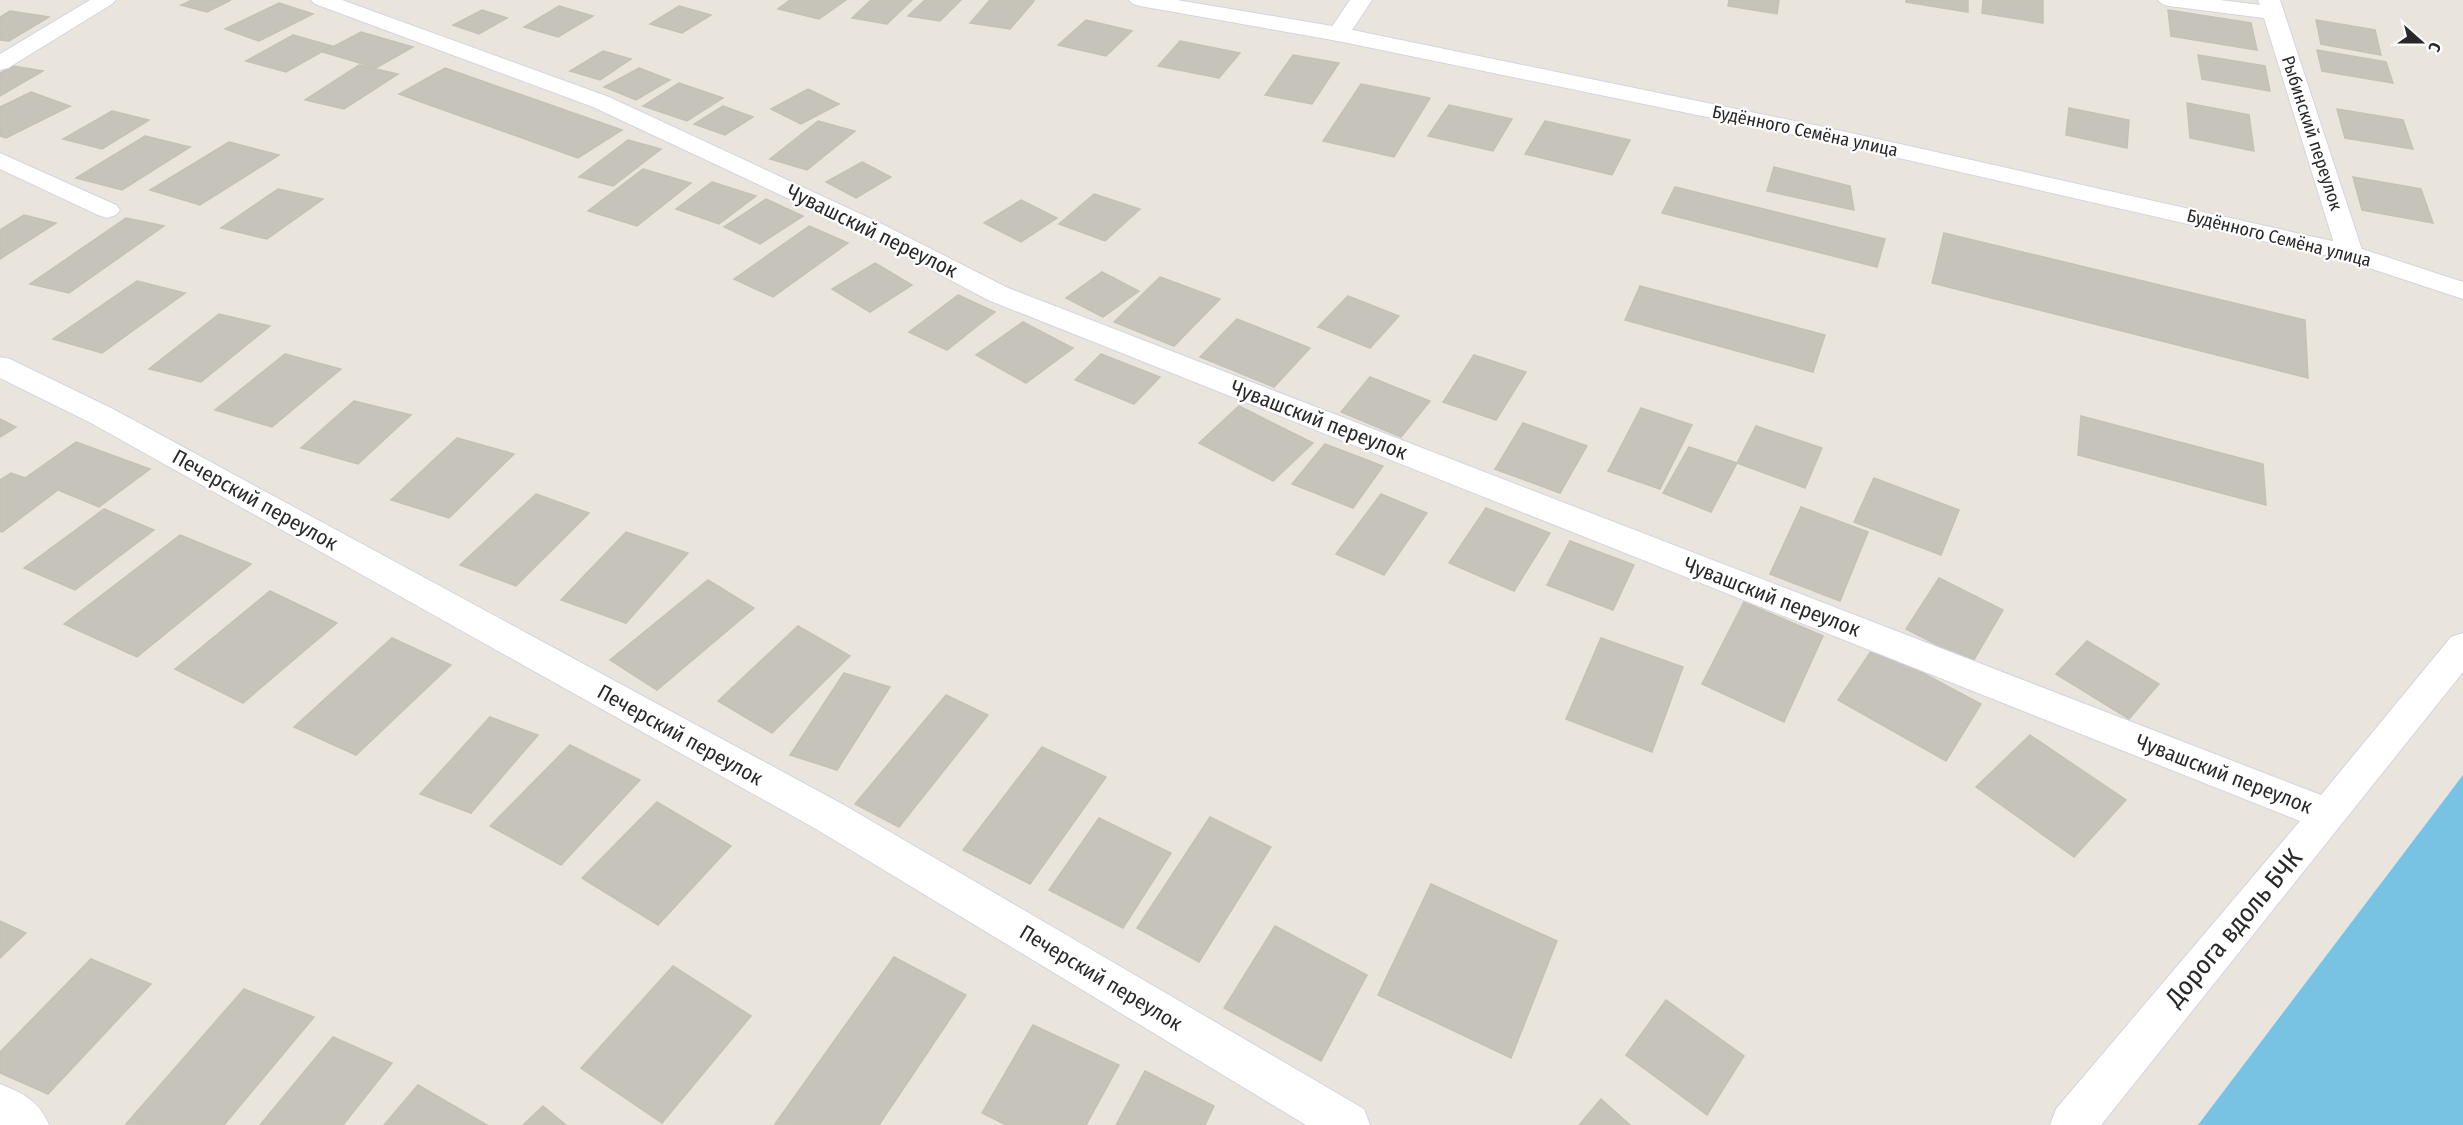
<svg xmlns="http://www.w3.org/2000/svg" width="2463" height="1125" viewBox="0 0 2463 1125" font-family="'Fira Sans Condensed',sans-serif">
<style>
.water{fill:#78c3e4}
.building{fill:#c6c3bb;stroke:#c5c1b6;stroke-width:1.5}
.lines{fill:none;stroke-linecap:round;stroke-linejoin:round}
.street-casing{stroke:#d2d4e1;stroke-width:2}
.secondary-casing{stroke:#d2d4e1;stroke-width:2}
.street{fill:#fff;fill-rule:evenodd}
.secondary{fill:#fff;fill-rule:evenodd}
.labels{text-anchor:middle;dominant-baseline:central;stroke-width:4.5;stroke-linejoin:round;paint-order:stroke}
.far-street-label{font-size:18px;fill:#292929;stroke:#fff}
.street-label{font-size:21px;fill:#292929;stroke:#fff}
.near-street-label{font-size:26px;fill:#292929;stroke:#fff}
</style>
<rect width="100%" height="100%" fill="#eae5dc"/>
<path class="water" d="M2463,775V1125H2198Z"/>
<path class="building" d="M192,0H231L207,12L181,5Z
M790,0H846L819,19L778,9Z
M871,0H912L887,24L852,18Z
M925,0H961L940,21L908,16Z
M990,0H1031L1034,1L1010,29L970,23Z
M1729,0H1779L1777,14L1728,6Z
M1906,0H1968V12L1906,2Z
M1983,0H2043V23L1982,13Z
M279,3L313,14L259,41L225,29Z
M559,6L593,16L558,37L524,27Z
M679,6L711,15L682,33L650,24Z
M482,10L507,18L479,34L453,25Z
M2168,10L2251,23L2257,50L2171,36Z
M10,11L49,17L9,41L0,40V17Z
M1086,20L1132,31L1106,56L1058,45Z
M2316,20L2375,30L2381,55L2321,44Z
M361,32L413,47L376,68L323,52Z
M293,35L332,46L286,72L246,61Z
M1180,41L1240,53L1219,78L1158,66Z
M2317,50L2386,62L2393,83L2322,71Z
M603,51L631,59L600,80L570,71Z
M1293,55L1339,63L1312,104L1265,95Z
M2198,55L2265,66L2270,91L2202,79Z
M359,65L398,74L344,109L305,100Z
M13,66L43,71L0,96V73Z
M445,68L622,130L578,158L399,94Z
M639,68L670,80L636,100L604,87Z
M679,83L723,98L687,121L643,106Z
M1361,84L1430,98L1394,157L1323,141Z
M808,89L839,104L801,124L771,109Z
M31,92L70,106L6,138L0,136V107Z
M2187,103L2249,115L2254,151L2190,138Z
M1449,105L1512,119L1493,151L1428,136Z
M723,106L753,117L725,135L694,124Z
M2069,108L2129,120L2127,148L2066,135Z
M2337,109L2403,120L2413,149L2345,138Z
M112,111L149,120L102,149L63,139Z
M818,121L855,131L807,170L770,159Z
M1545,121L1630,140L1612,175L1525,154Z
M145,136L190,147L122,190L76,178Z
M628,140L661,149L613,186L579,177Z
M229,142L279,155L200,205L150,190Z
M862,162L891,177L856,198L826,182Z
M1774,167L1850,186L1854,210L1767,191Z
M643,169L691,183L637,226L588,211Z
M2353,177L2421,189L2433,223L2362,210Z
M712,182L756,196L719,224L676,209Z
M1675,187L1885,239L1877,267L1662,213Z
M278,189L323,199L267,239L221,228Z
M1094,194L1140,209L1105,241L1059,224Z
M766,199L803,216L760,244L724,227Z
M1021,200L1057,218L1021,242L984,223Z
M24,215L56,223L0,259V230Z
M126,218L164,226L69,293L30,284Z
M809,226L848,243L773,297L734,279Z
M1944,233L2305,320L2308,378L1932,283Z
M875,263L912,285L870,312L832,289Z
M1102,272L1139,291L1103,317L1066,298Z
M1160,277L1220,299L1174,346L1114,322Z
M137,281L185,293L102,353L53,339Z
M1640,286L1825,335L1813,372L1625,320Z
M958,295L995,312L947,350L909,332Z
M1348,296L1399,316L1370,348L1318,327Z
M219,314L270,326L201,382L149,369Z
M1237,319L1310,348L1274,387L1200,357Z
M1023,322L1073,348L1026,383L976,355Z
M285,354L341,369L272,427L215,410Z
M1101,354L1160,377L1134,404L1075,380Z
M1474,355L1526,372L1496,420L1443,402Z
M1370,377L1430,401L1401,437L1341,412Z
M354,401L411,415L358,464L301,448Z
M1239,406L1313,443L1273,481L1199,443Z
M1641,408L1692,425L1660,489L1608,471Z
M2081,416L2263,464L2266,505L2078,455Z
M0,419L16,427L0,437Z
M1523,423L1587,446L1560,493L1495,469Z
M1756,426L1822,448L1805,488L1737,463Z
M457,438L514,454L449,518L391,500Z
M76,442L150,469L99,507L58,490L2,532L0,531V480L11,473L25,478Z
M1325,444L1383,466L1353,508L1292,484Z
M1689,447L1737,463L1711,512L1663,493Z
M1874,478L1959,510L1941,555L1854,522Z
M536,494L589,513L516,586L460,565Z
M1381,494L1427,513L1384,575L1336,554Z
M1801,507L1868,532L1840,601L1770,574Z
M1486,508L1550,533L1514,591L1449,563Z
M104,509L154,530L75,590L24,568Z
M626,532L688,553L626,623L561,600Z
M180,535L251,564L137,657L64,624Z
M1570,541L1634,565L1613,610L1547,585Z
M1939,578L2003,610L1972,663L1906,629Z
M708,580L754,608L657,690L610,660Z
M270,591L337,623L243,703L175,669Z
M1744,602L1823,636L1784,722L1702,684Z
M798,626L850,656L772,733L718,701Z
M392,638L451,665L356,755L294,727Z
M1601,638L1683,667L1652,752L1566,719Z
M2087,641L2159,684L2129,719L2056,674Z
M1874,647L1981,704L1946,761L1838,700Z
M844,673L890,687L837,770L790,755Z
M946,695L988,715L899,827L855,804Z
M490,717L538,735L471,813L420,794Z
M2030,735L2126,800L2074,857L1976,787Z
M570,745L640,780L561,865L490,826Z
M1042,747L1106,777L1030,884L963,850Z
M657,802L731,846L658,925L582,878Z
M1210,817L1271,847L1199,962L1137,928Z
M1099,818L1171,853L1123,928L1049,890Z
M1431,884L1557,941L1511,1058L1378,995Z
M0,921L26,933L0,958Z
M1275,926L1367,975L1321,1061L1224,1008Z
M894,957L966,995L879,1125L775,1124Z
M91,959L151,984L48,1094L0,1073V1052Z
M673,966L751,1016L662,1123L581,1068Z
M244,989L314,1017L224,1125L126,1124Z
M1666,1000L1744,1056L1707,1115L1626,1055Z
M1033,1025L1119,1065L1086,1125H1006L982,1113Z
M333,1037L392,1063L343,1125H260Z
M1145,1071L1214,1106L1205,1125H1116Z
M418,1085L487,1125H384Z
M1601,1099L1630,1125H1579Z
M543,1106L566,1125H523Z"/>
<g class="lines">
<defs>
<path id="street" d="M90,0H116L112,4L8,68L0,70V54Z
M311,0H342L609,97L880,223L1008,288L2321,795L2451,637L2463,633V672L2101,1125H2050L2056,1109L2300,821L988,300L862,233L593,107L315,4Z
M1350,0H1372L1346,39L1338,41L1330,39L1327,34Z
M2158,0H2220L2260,5L2258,0H2280L2363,253L2359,259L2350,261L2341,259L2337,253L2264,18L2169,6L2162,4Z
M0,153L116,205L120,210L116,215L107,218L98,215L0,169Z
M0,357L10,359L113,409L844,805L1364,1109L1370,1125H1306L816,829L91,423L0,378Z
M0,1084C23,1093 40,1102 49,1125H0Z"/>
<path id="secondary" d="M1129,0H1177L1338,27L1824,127L2350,245L2463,282V299L2342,259L1824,141L1338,41L1140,6L1133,4Z"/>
</defs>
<use href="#street" class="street-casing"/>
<use href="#secondary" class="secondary-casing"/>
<use href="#street" class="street"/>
<use href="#secondary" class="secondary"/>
</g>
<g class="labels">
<g class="far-street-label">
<text transform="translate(1805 131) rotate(12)">Будённого Семёна улица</text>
<text transform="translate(2312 133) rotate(72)">Рыбинский переулок</text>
<text transform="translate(2279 238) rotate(14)">Будённого Семёна улица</text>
</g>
<g class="street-label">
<text transform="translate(872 231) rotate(26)">Чувашский переулок</text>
<text transform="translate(1319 420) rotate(21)">Чувашский переулок</text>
<text transform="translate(255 500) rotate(29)">Печерский переулок</text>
<text transform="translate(1772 597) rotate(21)">Чувашский переулок</text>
<text transform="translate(680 735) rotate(29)">Печерский переулок</text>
<text transform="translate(2224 774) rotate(21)">Чувашский переулок</text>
<text transform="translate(1101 978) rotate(31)">Печерский переулок</text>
</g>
<g class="near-street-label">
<text transform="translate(2234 928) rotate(-50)">Дорога вдоль БЧК</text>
</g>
</g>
<g transform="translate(2421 42) rotate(111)" stroke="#ffffff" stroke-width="4.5" paint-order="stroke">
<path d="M0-4.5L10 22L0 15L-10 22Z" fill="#292929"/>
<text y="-9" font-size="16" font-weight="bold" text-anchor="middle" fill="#292929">С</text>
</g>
</svg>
